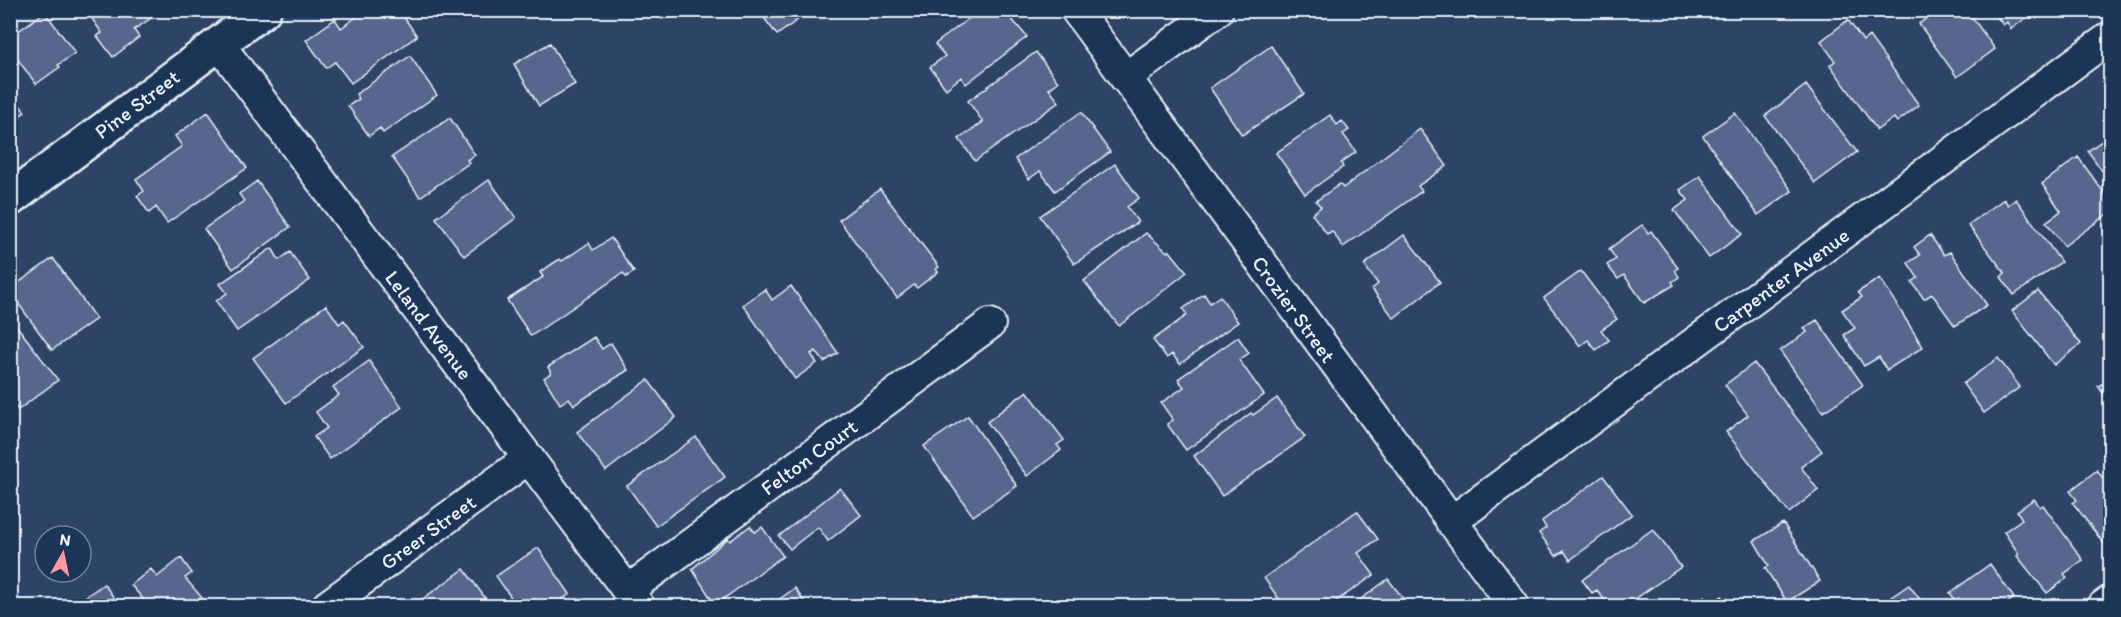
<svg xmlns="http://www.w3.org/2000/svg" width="2121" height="617" viewBox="0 0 2121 617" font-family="Itim,sans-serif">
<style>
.building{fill:#56668d;stroke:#e8f1f8;stroke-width:1.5}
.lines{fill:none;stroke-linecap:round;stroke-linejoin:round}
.minor-casing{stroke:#e8f1f8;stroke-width:34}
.tertiary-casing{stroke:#e8f1f8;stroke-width:38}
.minor{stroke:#1d3557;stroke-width:30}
.tertiary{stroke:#1d3557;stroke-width:33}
.labels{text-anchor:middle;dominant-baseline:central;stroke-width:5;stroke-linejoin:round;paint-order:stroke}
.street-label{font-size:21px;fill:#e8f1f8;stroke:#1d3557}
</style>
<rect width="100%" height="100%" fill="#2e4467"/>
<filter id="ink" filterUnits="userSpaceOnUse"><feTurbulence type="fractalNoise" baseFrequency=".0167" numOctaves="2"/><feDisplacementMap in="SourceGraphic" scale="12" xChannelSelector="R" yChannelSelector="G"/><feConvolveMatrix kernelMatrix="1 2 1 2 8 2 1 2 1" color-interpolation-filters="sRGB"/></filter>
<g filter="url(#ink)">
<path class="building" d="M86,10H146L151,18L134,30L139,37L113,57L97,36L102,33Z
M366,10H399L417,36L351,83L335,62L326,68L306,40L335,19L341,28Z
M655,10H673L662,19Z
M758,10H811L777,35Z
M962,10H1004L1027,37L966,84L961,77L946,89L930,67L945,56L935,44L968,19Z
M1938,10H1967L1995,49L1957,77L1919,24Z
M1992,10H2037L2011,29L2007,22L2003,25Z
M45,12L75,53L58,65L60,67L36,84L10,49V37Z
M1848,20L1863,41L1869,36L1919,105L1897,122L1894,118L1877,130L1830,65L1835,61L1821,41Z
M550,43L575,84L539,106L514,64Z
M1271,46L1304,94L1242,135L1210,88Z
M1036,52L1058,82L1049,89L1059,102L975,161L959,139L983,122L968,101Z
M410,56L437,95L383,133L380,128L369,136L348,106L359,99L356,94Z
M1806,85L1857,152L1815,183L1765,116Z
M10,92L25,112L10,122Z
M208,112L247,168L167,223L156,207L149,213L137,196L144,191L136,179L182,146L175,136Z
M1081,112L1110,152L1055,191L1040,171L1029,179L1015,159Z
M1735,113L1792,191L1758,215L1703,136Z
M1330,115L1337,125L1342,121L1349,130L1343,134L1356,152L1341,163L1343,167L1305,194L1276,153Z
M450,118L475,155L467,160L469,163L420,197L392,157Z
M1420,129L1447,166L1418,186L1422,191L1343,247L1332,231L1327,234L1312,214L1321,207L1316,201L1340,184L1343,188Z
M2110,135V182L2088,151Z
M2078,157L2110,201V212L2064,246L2046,222L2061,211L2042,184Z
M1115,164L1139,198L1127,207L1138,222L1074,264L1040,216Z
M1700,176L1742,234L1709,258L1674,210L1688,200L1680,190Z
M489,180L516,218L464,256L436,218Z
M257,181L290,227L233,269L204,229L244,201L239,194Z
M880,189L939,267L936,269L938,272L921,285L917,288L914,285L897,298L839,220Z
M2004,199L2008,205L2016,199L2061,262L2014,295L2001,277L2005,273L1968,225Z
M1642,225L1648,233L1651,231L1678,268L1675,270L1679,277L1672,282L1674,285L1644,303L1624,275L1618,279L1607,265L1616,259L1609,249Z
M1146,233L1167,252L1169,250L1187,272L1119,326L1084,281Z
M1404,235L1440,282L1394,318L1372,289L1378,284L1364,265Z
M1930,235L1944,255L1950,252L1987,305L1955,326L1932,294L1924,299L1912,282L1918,278L1908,263L1920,255L1914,247Z
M611,238L634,272L626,277L623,273L531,336L507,300L543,277L540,272L560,259L562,261L589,243L593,250Z
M272,248L279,260L290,252L310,280L237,331L216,301L227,293L220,284Z
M53,258L96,319L52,350L10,292V289Z
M1581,271L1617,319L1601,330L1609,340L1596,350L1588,340L1580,346L1544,298Z
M1880,278L1923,347L1887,370L1879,357L1864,366L1844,335L1855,328L1842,310L1862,297L1858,292Z
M791,286L838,353L824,362L816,351L811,354L817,363L795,379L743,305L765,289L772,300Z
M2038,291L2081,344L2054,365L2012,311Z
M1204,294L1210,303L1220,296L1238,322L1180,364L1172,354L1167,358L1153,340L1187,315L1183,309Z
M326,305L339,324L344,320L364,347L286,403L253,358Z
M10,317L58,380L18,410L10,400Z
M1817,320L1863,385L1823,412L1780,351L1807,332L1804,328Z
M594,337L602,349L611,343L628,370L574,405L569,398L560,404L544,378L551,373L548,367Z
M1238,337L1249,353L1239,360L1264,395L1186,450L1167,424L1173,420L1161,403L1184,387L1178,379Z
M1998,358L2020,387L1984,413L1963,384Z
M369,361L402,407L330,459L314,437L327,428L316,412L339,395L333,387Z
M1754,363L1822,451L1801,467L1818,490L1789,513L1726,432L1748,415L1725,385Z
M648,380L676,417L606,471L577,432Z
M2110,380V403L2098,386Z
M1027,391L1064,440L1057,445L1061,450L1027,476L987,422Z
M1277,398L1305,437L1222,496L1194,456L1251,413L1253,415Z
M968,416L1017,486L973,516L924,446Z
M696,437L725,477L656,526L627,486Z
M2097,470L2104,480L2107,478L2110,482V540L2105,545L2073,503L2077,500L2070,491Z
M1603,476L1632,514L1570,560L1564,551L1556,556L1539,533L1546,528L1542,521Z
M840,488L861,515L828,541L818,527L790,549L779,536Z
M2034,499L2040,507L2043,505L2083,560L2064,574L2067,578L2047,593L2017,556L2019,554L2004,532L2022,519L2017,511Z
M1357,511L1378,539L1358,553L1374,575L1329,606H1289L1287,604L1284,606L1264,578Z
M1783,523L1820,581L1787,602L1765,568L1769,566L1754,541Z
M750,526L755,532L762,527L783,556L715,605L692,569L728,538L730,541Z
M1653,529L1681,567L1625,606H1609L1597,590L1592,593L1582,580Z
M538,548L570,594L552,606H517L496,576Z
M181,558L192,573L185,578L209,606H149L131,585L151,569L157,577Z
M1990,564L2014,598L2003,606H1960L1950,593Z
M464,569L491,606H424L420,601Z
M1388,579L1409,606H1352Z
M104,584L120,606H72Z
M1909,585L1925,606H1878Z
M795,588L807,606H761L772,599L774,603Z
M1704,596L1710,605L1722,596L1729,606H1690Z"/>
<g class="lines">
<defs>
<path id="minor" d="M1076,10L1514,606
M219,44L639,606
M1125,78L1218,10
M1451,522L2110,37
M627,591L990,324
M327,606L529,458
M2103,606L2110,601"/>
<path id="tertiary" d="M10,199L264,10"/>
</defs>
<use href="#minor" class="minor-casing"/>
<use href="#tertiary" class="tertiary-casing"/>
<use href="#minor" class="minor"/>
<use href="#tertiary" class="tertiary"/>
</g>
</g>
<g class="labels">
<g class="street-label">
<text transform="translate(137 104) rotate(-37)">Pine Street</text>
<text transform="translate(1781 280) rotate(-36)">Carpenter Avenue</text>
<text transform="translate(1294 309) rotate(54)">Crozier Street</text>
<text transform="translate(429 325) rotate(53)">Leland Avenue</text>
<text transform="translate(809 457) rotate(-36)">Felton Court</text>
<text transform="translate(428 532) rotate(-36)">Greer Street</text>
</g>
</g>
<rect width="2121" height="617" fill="none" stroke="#1d3557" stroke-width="36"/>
<rect x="18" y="18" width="2085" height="581" fill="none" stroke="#e8f1f8" stroke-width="2" filter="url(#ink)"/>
<g transform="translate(63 554) rotate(9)"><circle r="28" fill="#1d3557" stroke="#6e8097" stroke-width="1.5"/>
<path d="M0-4.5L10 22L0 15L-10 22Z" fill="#ff9aa2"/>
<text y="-9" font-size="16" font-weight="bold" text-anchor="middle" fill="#e8f1f8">N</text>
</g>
</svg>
